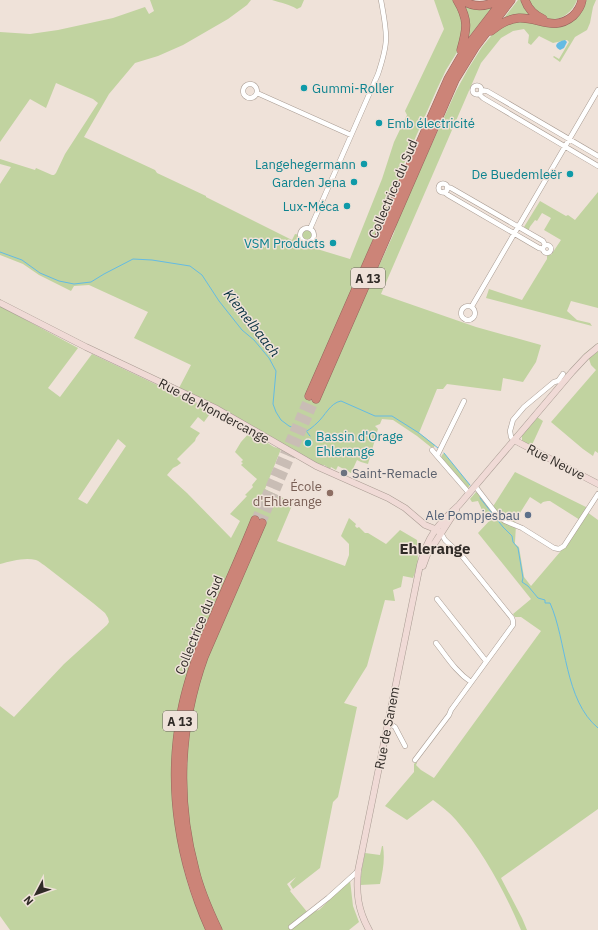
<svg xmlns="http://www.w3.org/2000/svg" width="598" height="930" viewBox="0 0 598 930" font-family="'IBM Plex Sans',sans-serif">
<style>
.green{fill:#c1d3a0;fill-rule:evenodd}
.water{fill:#64bbe3}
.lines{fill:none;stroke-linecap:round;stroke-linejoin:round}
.stream{stroke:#64bbe3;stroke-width:1}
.highway-tunnel{stroke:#c9bdb5;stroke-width:8;stroke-dasharray:8 4;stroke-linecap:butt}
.street-casing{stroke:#a99c93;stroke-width:5.5}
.secondary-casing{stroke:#a99c93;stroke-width:7}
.highway-casing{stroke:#95655c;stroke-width:9}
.street{stroke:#fff;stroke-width:4.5}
.secondary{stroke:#f0dad6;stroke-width:6}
.highway{stroke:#cc8478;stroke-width:8}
.culture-dot{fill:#0f9aa8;stroke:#efe2d9;stroke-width:1.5}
.worship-dot{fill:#6b7280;stroke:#efe2d9;stroke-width:1.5}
.education-dot{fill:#8d6e63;stroke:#efe2d9;stroke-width:1.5}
.service-dot{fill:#5c6f8a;stroke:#efe2d9;stroke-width:1.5}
.labels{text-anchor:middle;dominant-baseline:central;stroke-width:3;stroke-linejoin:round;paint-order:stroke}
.shield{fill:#efe2d9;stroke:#69625c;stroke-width:1}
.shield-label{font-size:12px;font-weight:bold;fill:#302b27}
.culture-label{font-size:13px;fill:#0d838f;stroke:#efe2d9;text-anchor:end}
.street-label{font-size:13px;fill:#302b27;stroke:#efe2d9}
.worship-label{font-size:13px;fill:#5b616d;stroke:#efe2d9;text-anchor:start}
.education-label{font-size:13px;fill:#785e54;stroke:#efe2d9;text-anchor:end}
.service-label{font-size:13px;fill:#4e5e75;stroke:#efe2d9;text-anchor:end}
.water-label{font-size:14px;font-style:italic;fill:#052f3f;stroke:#efe2d9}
.quarter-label{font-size:15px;font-weight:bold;fill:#302b27;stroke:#efe2d9}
</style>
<rect width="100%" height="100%" fill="#efe2d9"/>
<path class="green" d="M150,0H251L247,5L228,19L183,45L158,56L135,63L109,94L84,137L155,170L157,173L206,196V197L292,240L295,234L300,235L303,230C314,226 318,236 309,242L312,247L317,249L350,259L382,179L394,142L407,115L405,111L444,29L434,0H455L464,25L459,49L446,70L437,89L402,168L397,184L311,383L376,267L378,268L394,233L398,218L456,91L468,69L482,47L496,30L515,20L557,26L587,0H596L593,7L590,23L587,30L575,37L560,62L553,57L554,56L559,59L569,42L567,40L553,43L539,36L531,45L528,43L529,35L524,29L513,31L501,38L481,63L381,294L476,327L541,345L536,362L523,382L503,378L501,391L447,384L443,389H437L419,433L435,445L434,447L432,448L417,436L393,420L382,419L380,424L375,426L378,429L368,464L361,462L357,460L351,473L338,466L336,470L331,467L330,469L324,465L321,466L219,407L179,388L191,365L134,338L148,312L89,285L74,286L71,291L39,275L23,264L0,255V184L11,167L0,164V159L35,170L36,168L52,175H54L56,173L65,154L98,103L93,99L56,83L46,108L30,99L0,142V32L30,34L58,30L113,18L145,7L149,14L154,11Z
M272,0H304L301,7L297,9C289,4 281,3 272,0Z
M460,0L495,4L465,42Z
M518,0H523L532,15L504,18Z
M526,0H577C572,14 556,25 542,16C536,13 531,5 526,0Z
M598,192V308L571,301L567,311L577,320L590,323L592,326L486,298L489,289L522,300L547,259V255H551L561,240L544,230L551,218L542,213L537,221L535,220C533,223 529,227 529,230L524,227L540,201L566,216L568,215L575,220Z
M0,306L78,348L48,388L60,397L92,354L212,411L204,422L198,417L190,427L200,433L196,438L195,441L177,459L181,463L177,466L173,468L167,475L187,493L231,538L240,521L230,514L247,496L245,495L253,487L252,485L257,479L241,465L243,463L241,462L243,460L235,452L241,442L250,432L274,447L281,449L265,489L293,503L277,541L345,566L349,555V544L341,536L349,518L356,524L355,526L357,528L359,527L365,533H368L386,544L400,530L417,540L418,564L413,578L403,576L401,587L393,590L395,601L385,600L367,666L344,703L357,707L338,797L333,802L320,868L293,889L290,884L296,877L287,884L291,890L290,891L308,913L319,910L350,880L353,906L359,922L349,930H221L210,907L197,867L189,827L186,787L193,657L191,656V657L192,660C169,729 166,799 184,870C189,891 197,910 206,930H10L0,916V706L14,717L64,664L107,625L109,622L108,618L105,613L93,603L44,565C42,564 39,561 36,560C25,557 11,561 0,564ZM118,439L126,446L87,504L78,499Z
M598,343V453L595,451L593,456L583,449L551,422L596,370L591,365L589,359L584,354Z
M537,417L543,421L531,447L523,444L522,440V435Z
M444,453L470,485L468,488L441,458L442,455Z
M515,472L588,508L587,512L598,520V809L501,878L522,918L527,930H521C505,892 483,851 456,820C449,812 441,806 433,800L407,820L385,806L414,772V764L416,762L417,763L416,765L421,770L434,778L541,631L521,617H515L513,614L531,599L478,533L492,518L482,510L478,501L472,502L470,499L476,492L480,494L492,508ZM530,497L541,504C543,501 547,501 550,501L580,520L560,552L531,586L524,577L519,547L515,544V542L516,525L513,524Z
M382,846H383C385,860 383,870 380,884L360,885L362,868L365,853L380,855Z"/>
<path class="water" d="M565,40L567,42L564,48L560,50C551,45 560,41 565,40Z"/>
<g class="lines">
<path class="stream" d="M0,252L22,260L40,273L59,281L74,284L91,282L104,274L133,259L152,260L190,266L202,275L219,301L242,330L254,340L269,358L276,371L273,404L276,412L281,420L289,426L299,430L307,431C310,429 314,426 317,423C325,416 330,403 341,401L375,416H392L419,433L438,448
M307,432L310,436
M444,453L470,485
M480,498L503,527L512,536L513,542L518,548L523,578L522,582L528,586L538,598L545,600V603H550C567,641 564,700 598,728"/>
<path class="highway-tunnel" d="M255,520L309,396
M262,523L316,399"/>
<defs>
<path id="street" d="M243 91a7 7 0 1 1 14 0a7 7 0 1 1-14 0Z
M472.5 90a4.5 4.5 0 1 1 9 0a4.5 4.5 0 1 1-9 0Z
M481,90L487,91L598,156
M257,93L351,135
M479,94L483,98L598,166
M438.5 188a4.5 4.5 0 1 1 9 0a4.5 4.5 0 1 1-9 0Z
M447,187L451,188L543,241L545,245
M444,192L448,195L539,248L543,249
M300 235a7 7 0 1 1 14 0a7 7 0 1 1-14 0Z
M310,229L378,74C382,62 386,50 386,38C386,25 383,12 381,0
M543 249a4 4 0 1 1 8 0a4 4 0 1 1-8 0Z
M461 313a7 7 0 1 1 14 0a7 7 0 1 1-14 0Z
M472,306L598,90
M558,381L563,374
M464,401L437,456L469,493
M514,440L511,437L510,431L513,420L524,407L554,382L558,381L563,382
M432,450L437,456
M475,486L498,516L505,521L522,528L554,548L559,549L564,546L598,494
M437,599L486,661
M436,643C447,657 456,672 471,682
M388,724L392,725L395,727L405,746
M415,760L449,715L451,710L513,625V621L512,618L462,556L445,540L441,533
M291,927L328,898L358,871"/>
<path id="secondary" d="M0,303L86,347L217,409L316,466L388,498L405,508L425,525L435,529L441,533
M514,440L598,484
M423,566L427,555L456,510
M369,930C358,910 356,894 358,871L420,565C427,537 438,524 459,505L572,372L586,357L598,347"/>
<path id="highway" d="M457,0C469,20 467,29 461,50
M462,0C474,8 486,7 498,0
M525,0C528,9 534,15 543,19
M491,31C499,25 507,19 519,18C539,17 554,32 573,16C577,12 581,6 582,0
M309,396L448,79L466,48L503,0
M316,399L455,80L476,46L511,0
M210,930C180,863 167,788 181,715C184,696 190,677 196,659C202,642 210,626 217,609C230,579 243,550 255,520
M218,930C209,911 200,891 195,870C176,800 179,726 204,657L262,523"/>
</defs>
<use href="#street" class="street-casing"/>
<use href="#secondary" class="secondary-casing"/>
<use href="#highway" class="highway-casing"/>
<use href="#street" class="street"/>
<use href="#secondary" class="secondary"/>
<use href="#highway" class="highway"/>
</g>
<g class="culture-dot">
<circle cx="304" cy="88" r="4"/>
<circle cx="379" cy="123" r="4"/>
<circle cx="364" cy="164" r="4"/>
<circle cx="570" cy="174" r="4"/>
<circle cx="354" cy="182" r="4"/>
<circle cx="347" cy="206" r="4"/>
<circle cx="333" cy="243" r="4"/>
<circle cx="308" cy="443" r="4"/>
</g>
<circle class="worship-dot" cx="344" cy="473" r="4"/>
<circle class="education-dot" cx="330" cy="493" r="4"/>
<circle class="service-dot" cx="528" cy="515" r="4"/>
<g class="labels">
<g class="shield">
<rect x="351" y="268" width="34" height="20" rx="3"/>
<rect x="163" y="711" width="34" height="20" rx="3"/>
</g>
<g class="shield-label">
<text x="368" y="278">A 13</text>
<text x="180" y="721">A 13</text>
</g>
<g class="culture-label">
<text x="312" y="88" text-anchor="start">Gummi-Roller</text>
<text x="387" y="123" text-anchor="start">Emb électricité</text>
<text x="356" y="164">Langehegermann</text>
<text x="562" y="174">De Buedemleër</text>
<text x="346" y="182">Garden Jena</text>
<text x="339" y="206">Lux-Méca</text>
<text x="325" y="243">VSM Products</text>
<text x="316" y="436" text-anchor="start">Bassin d'Orage<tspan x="316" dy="15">Ehlerange</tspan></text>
</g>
<g class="street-label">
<text transform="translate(393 189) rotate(-67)">Collectrice du Sud</text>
<text transform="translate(214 411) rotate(28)">Rue de Mondercange</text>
<text transform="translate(556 462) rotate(27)">Rue Neuve</text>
<text transform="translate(199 625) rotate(-68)">Collectrice du Sud</text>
<text transform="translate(387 728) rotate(-79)">Rue de Sanem</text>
</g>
<g class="worship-label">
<text x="352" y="473">Saint-Remacle</text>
</g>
<g class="education-label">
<text x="322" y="486">École<tspan x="322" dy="15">d'Ehlerange</tspan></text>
</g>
<g class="service-label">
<text x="520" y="515">Ale Pompjesbau</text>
</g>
<g class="water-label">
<text transform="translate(252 323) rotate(52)">Kiemelbaach</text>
</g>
<g class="quarter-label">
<text x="435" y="548">Ehlerange</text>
</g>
</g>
<g transform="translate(36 894) rotate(229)" stroke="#efe2d9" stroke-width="3" paint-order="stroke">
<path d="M0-3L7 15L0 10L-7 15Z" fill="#302b27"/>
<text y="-6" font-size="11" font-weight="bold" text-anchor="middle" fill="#302b27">N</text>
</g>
</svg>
